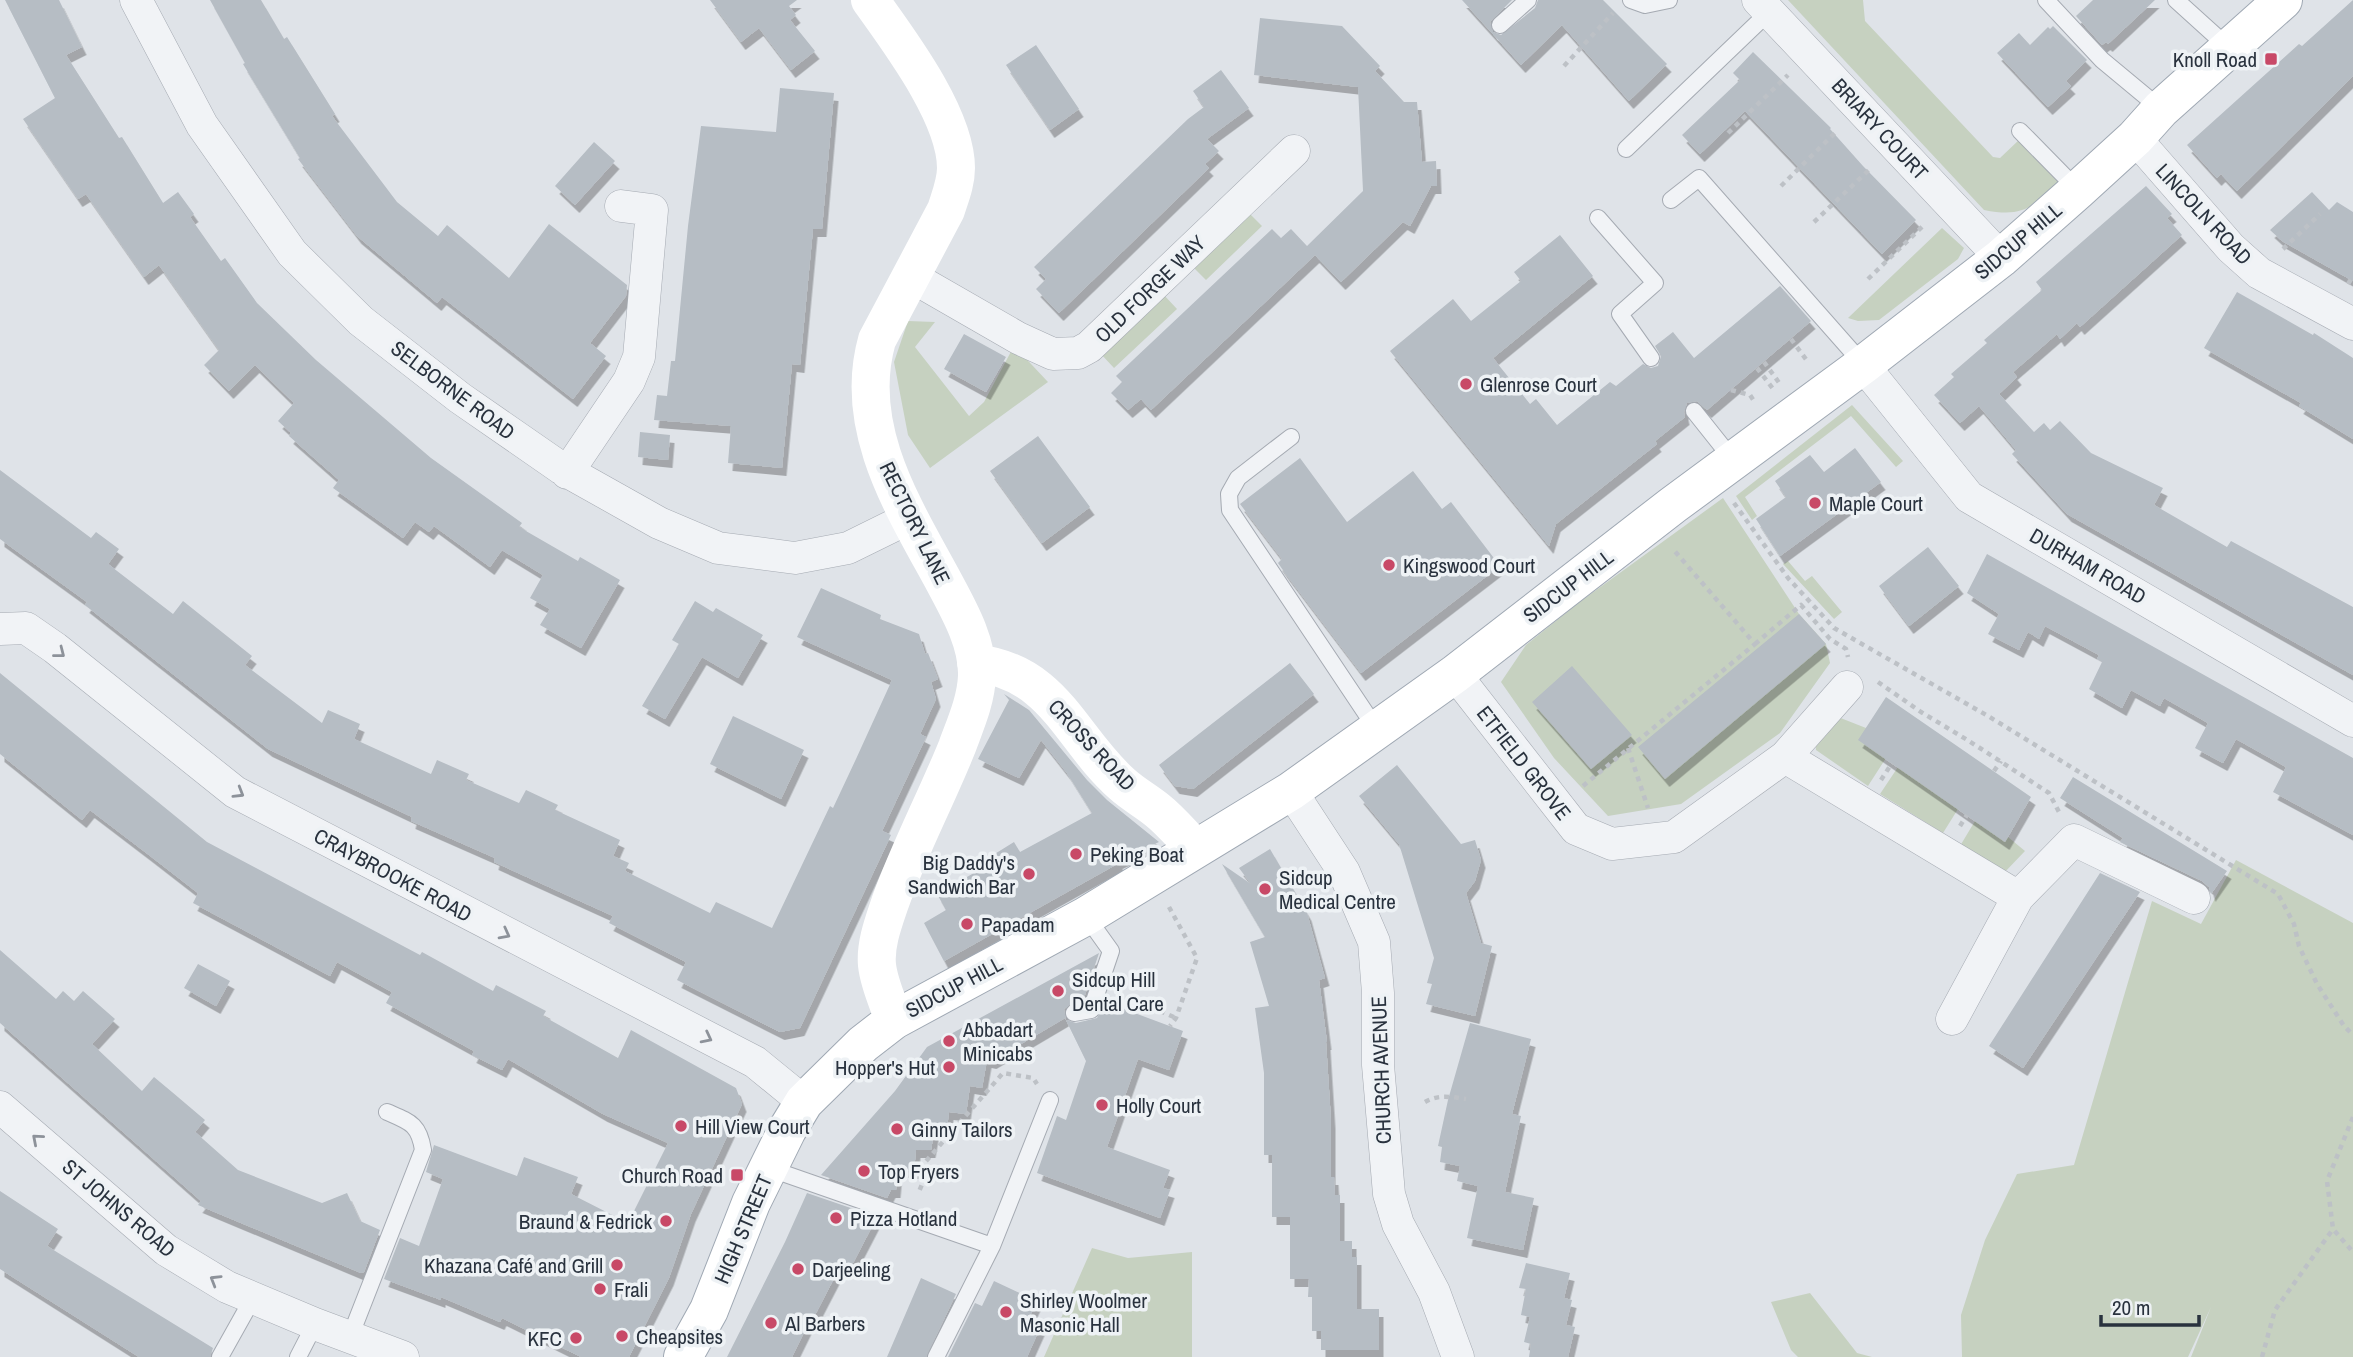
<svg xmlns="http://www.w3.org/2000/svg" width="2353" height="1357" viewBox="0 0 2353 1357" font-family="'Archivo Narrow',sans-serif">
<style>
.green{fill:#c6d1c0}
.building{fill:#b6bdc4;filter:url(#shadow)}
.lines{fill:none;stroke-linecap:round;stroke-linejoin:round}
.lane-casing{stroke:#a5aab2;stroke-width:18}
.street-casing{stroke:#a5aab2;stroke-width:33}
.primary-casing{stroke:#9fa8b3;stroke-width:40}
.path{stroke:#bdc1c6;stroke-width:4.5;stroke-dasharray:5 5;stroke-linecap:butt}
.lane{stroke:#f1f3f6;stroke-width:16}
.street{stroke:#f1f3f6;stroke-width:32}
.secondary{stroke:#fff;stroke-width:38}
.primary{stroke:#fff;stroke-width:38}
.oneway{stroke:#8d929a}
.poi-dot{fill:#c84967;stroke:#eef2f5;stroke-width:2.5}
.labels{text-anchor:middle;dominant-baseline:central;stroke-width:7;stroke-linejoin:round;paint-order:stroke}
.poi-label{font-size:21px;fill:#29323e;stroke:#eef2f5;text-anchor:start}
.street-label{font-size:21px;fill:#29323e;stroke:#eef2f5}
</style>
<defs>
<filter id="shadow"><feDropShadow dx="4.5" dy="8" stdDeviation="0" flood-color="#0004"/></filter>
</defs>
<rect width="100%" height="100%" fill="#dfe3e8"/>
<path class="green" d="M1788,0H1863L1865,21L1993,157L2000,158L2020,139L2062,183C2031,207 2024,218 1984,210Z
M1247,211L1262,226L1206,280L1191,265Z
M1942,228L1964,248L1958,259L1879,320L1858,321L1848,318Z
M1163,294L1177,309L1114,368L1100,353Z
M908,321L935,322L915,347L969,416L984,402L1014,346L1048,382L930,468L908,435L894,362Z
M1852,405L1903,461L1896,467L1851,416L1745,497L1757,516L1752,520L1736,496Z
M1723,498L1799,614L1826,644L1830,663L1780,733L1681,804L1608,816L1554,758L1501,682L1526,645L1577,604Z
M1788,561L1805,581L1812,576L1842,612L1834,619L1783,564Z
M1838,717L1866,728L1886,758L1868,786L1816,750L1815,739Z
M1898,767L1958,809L1943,833L1880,794Z
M1975,821L2005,841L2008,837L2025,851L2003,874L1960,846Z
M2236,860L2353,923V1357H2191L2211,1307L2188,1357H1962L1961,1315L1985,1240L2017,1174L2074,1165L2152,901L2201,924Z
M1092,1248L1128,1258L1192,1252V1357H1044Z
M1810,1293L1857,1353L1872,1357H1798L1791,1350L1771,1302Z"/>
<path class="building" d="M5,0H59L82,47L66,55L119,138L122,137L163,203L178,192L194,214L190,217L221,261L225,258L257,303L316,360L431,458L522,523L519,527L578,561L580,557L620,580L581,648L540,625L550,609L530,598L543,575L502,550L490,567L434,526L429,532L415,522L403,538L333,488L339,480L289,436L291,433L278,421L294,403L255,365L229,391L204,365L219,350L159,265L144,277L86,194L78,199L23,119L55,98Z
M210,0H261L284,39L287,37L335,114L332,116L397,202L438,236L447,225L509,278L549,224L627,285L626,296L590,343L606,356L573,399L442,297L437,303L357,236L298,159L300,158L243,64L245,63Z
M710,0H797L789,6L796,15L790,20L815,51L791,70L759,28L741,42Z
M1462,0H1512L1490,22L1493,32L1501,35L1535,8L1538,0H1603L1667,64L1629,101L1562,25L1521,65Z
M2093,0H2155L2108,44L2106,42L2102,45L2076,16Z
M2353,0V76L2237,191L2221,174L2217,178L2187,145L2299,44L2302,46Z
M1260,18L1342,26L1380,66L1375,71L1404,102H1417L1422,162L1436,161L1437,186H1431L1410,226L1403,222L1341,282L1315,255L1151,410L1141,399L1128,410L1111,393L1122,382L1116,376L1272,229L1281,238L1291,229L1307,246L1363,191L1358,87L1254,75Z
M2053,26L2087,60L2066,81L2071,86L2048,107L1997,53L2019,33L2030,45L2048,27L2050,29Z
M1036,45L1079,109L1050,130L1006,65Z
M1753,52L1831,128L1830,129L1863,166L1916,220L1882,254L1745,111L1700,154L1682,135L1740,80L1733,73Z
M1221,70L1249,108L1207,139L1219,151L1205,164L1209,168L1059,313L1036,289L1046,279L1034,267L1188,119L1204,107L1193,91Z
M780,88L834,93L822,229H813L800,365L792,364L782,468L728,463L731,426L654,420L657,395L667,396L671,361H675L688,226L701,126L776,132Z
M594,142L615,161L575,205L555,186Z
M2146,186L2172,214L2167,218L2182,235L2080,327L2077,323L2060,339L2057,334L2034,354L2013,372L2017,377L1999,394L2034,432L2044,423L2050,430L2060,421L2091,453L2163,488L2154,505L2227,547L2231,541L2353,607V675L2067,514L2012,454L2016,450L1979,406L1960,423L1934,395L1954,377L1951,374L1987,343L1984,340L2042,290L2036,282Z
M2312,192L2329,210L2337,202L2353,212V281L2282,241L2270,230Z
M1560,235L1593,276L1493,358L1530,404L1536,399L1557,425L1610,382L1616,386L1643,364L1651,368L1658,366L1661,356L1655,346L1673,332L1694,358L1780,286L1811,321L1707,410L1697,401L1687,403L1684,412L1685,417L1655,441L1657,444L1556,524L1549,546L1390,351L1453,299L1471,321L1521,281L1514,272Z
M2237,292L2313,335L2314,333L2353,358V439L2299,406L2301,403L2204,348Z
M964,334L1006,357L986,392L944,369Z
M640,432L670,435L668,460L638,457Z
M1038,436L1090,507L1042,543L990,471Z
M1855,448L1881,482L1780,556L1756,519L1786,497L1775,481L1810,455L1824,472Z
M1300,458L1347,522L1413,471L1442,509L1451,502L1500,566L1361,673L1285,573L1278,563L1282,559L1240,504Z
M0,470L91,538L96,532L119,549L108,564L173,614L183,601L252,656L245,665L322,723L328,710L360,724L354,739L431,774L437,760L469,774L466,780L519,803L526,790L558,805L555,810L620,840L613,856L629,863L625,871L710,913L716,902L772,928L830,806L833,808L856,759L892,680L797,637L821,588L881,615L880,619L919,634L925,654L928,653L938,679L931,682L936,699L920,734L926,737L882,831L891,835L800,1028L780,1032L677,980L686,962L609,923L613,916L494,862L495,858L411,821L412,817L268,749L85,605L87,602L0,539Z
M1928,547L1959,586L1909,626L1879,586Z
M1987,554L2353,758V835L2273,792L2286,767L2236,739L2223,763L2195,748L2208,723L2164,698L2160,706L2131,690L2122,708L2089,689L2102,662L2097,659L2099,655L2045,626L2039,639L2028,632L2019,650L1988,634L1999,614L1967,593Z
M695,601L713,612L716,608L763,635L738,678L702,657L665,719L642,706L679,644L672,640Z
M1799,614L1826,644L1665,779L1638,747Z
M1290,663L1314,694L1193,789L1175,786L1159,765Z
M1572,666L1632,735L1591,769L1532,702Z
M0,673L207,842L420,955L422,952L493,991L496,985L546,1011L543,1016L618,1058L631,1030L736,1088L742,1104L691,1214L669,1278L629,1357H581L502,1318L500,1322L441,1297V1300L384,1279L400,1238L419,1246L443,1179L426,1172L434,1145L517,1176L524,1157L578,1177L571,1194L628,1223L668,1143L603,1114L508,1059L502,1070L472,1055L474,1051L386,1003L392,992L337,962L330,976L193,903L198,893L149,855L90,810L82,820L0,754Z
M1004,694L1029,710L1087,780L1107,800L1159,842L1118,861L1119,863L944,961L924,923L946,910L937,894L988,865L985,860L1014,842L1020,852L1092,813L1067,773L1041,740L1019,778L978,759L1009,700Z
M1886,697L2031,797L2005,842L1858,740Z
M733,716L804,750L781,799L710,764Z
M1397,765L1461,844L1475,840L1481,860L1475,881L1466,893L1481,943L1492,946L1475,1016L1426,1004L1432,984L1427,983L1434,958L1399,844L1359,796Z
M2073,777L2227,871L2211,894L2209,887L2202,881L2120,842L2123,838L2060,798Z
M1270,849L1307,913L1325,978L1319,980L1327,1042H1326L1331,1121V1177H1334L1335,1195H1340V1241H1352V1257H1357V1309H1379V1350H1321V1331H1312V1297H1308L1309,1279H1290V1217H1272V1155H1264V1073L1255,1008L1269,1006L1250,942L1265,937L1222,864L1251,884L1239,868Z
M2100,873L2140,892L2023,1068L1989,1046Z
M0,950L56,999L63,991L74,1001L83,991L115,1019L92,1044L142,1091L154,1077L172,1092L205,1120L195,1132L238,1170L322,1203L347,1193L360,1221L380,1230L364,1272L361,1273L198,1205L201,1201L0,1023Z
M1099,953L1083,1001L1072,1003L1064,1009L1066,1020L1076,1023L1097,1018L1105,1002L1183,1031L1169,1070L1138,1059L1107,1147L1170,1170L1163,1188L1170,1190L1160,1218L1037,1173L1057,1116L1066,1120L1086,1061L1065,1018L992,1061L987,1060L982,1088L970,1086L966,1114L949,1112L947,1128L935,1127L931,1150H916L914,1171L898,1169L896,1190H891L887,1198L821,1175L895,1091L927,1047Z
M198,964L230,981L216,1006L184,988Z
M1470,1023L1531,1039L1512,1114L1521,1116L1505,1192L1534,1198L1523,1250L1467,1238L1478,1186L1457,1181L1460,1166L1440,1162L1442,1147L1438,1146L1448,1100Z
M0,1191L58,1229L47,1246L213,1348L210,1357H139L0,1269Z
M807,1193L877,1217L851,1267L842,1263L814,1317L812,1316L792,1357H727L785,1242Z
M1526,1263L1570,1273L1564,1298L1572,1300L1566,1325L1575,1327L1568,1357H1529L1531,1344L1524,1342L1530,1317L1521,1315L1526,1289L1519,1288Z
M921,1278L956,1294L926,1357H887Z
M994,1281L1037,1301L1027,1322L1040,1328L1027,1357H948L975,1303L982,1306Z"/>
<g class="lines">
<defs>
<path id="lane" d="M1631,0L1645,5L1669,0
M2046,0L2102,60L2161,109
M2176,0L2229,48
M1500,25L1528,0
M2020,131L2078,190
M1626,149L1770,11
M1671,200L1699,178L1863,364
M1598,218L1655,283L1620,314L1651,358
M1694,411L1733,460
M1291,437L1238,478L1229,494L1230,510L1377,730
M1074,1013L1091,1010L1111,951L1086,916
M768,1168L992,1246L936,1357
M992,1246L1050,1100
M350,1337L423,1150C419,1124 410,1122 387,1112
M220,1357L253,1298
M298,1357L315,1324"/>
<path id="street" d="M136,0L202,125L292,253L361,321L460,398L561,468L659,523L718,548L795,558L848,548L909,518
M1758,0L2001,258
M2135,138L2231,248L2259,273L2353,324
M912,277L1018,338L1053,354L1078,353L1089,347L1294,151
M1863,365L1969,497L2353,721
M567,473L629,381L639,357L652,210L621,206
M0,629L26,628L55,648L235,792L755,1062L804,1102
M1455,674L1576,829L1612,844L1674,837L1785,757L1847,687
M1785,757L2018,897
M1291,791L1344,872L1374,942L1378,993V1065L1389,1194L1398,1224L1434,1292L1458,1357
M1952,1019L2018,897L2074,840L2194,898
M0,1107L166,1250L227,1287L315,1324L403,1357"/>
<path id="primary" d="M683,1357L709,1310L751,1203L787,1130L804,1102L863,1044L894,1020L1086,916L1291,791L1455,674L1673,505L1863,365L2001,258L2078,190L2135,138L2161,109L2283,0"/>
</defs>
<use href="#lane" class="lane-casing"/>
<use href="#street" class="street-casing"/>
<use href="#primary" class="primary-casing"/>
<path class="path" d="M1564,66L1613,13
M1728,133L1788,75
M1781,186L1838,130
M1814,222L1872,167
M2283,249L2320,214
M1868,279L1925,224
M2348,284L2353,276
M1791,339L1808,362
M1764,362L1780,384
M1757,368L1774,390
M1731,390L1750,395L1754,401
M1734,503L1788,578L1834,628L1988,716L2278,894L2294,924L2299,946L2317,984L2344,1026L2353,1035
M1755,644L1801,605L1830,639L1846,649L1848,657
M1878,682L1921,712L1969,741L2049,793L2059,812
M1628,748L1648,808
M1994,771L2001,761
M1881,780L1892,763
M1583,786L1755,644L1672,548
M1960,826L1967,815
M1301,904L1319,895
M1169,907L1197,958L1176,1018L1170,1026
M1160,1011L1176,1018
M1425,1102C1439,1094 1451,1097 1466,1099
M2353,1117L2327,1181L2333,1229L2353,1252
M913,1176L1003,1073L1033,1078L1037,1084
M914,1176L925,1177L918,1194
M2262,1357L2275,1310L2333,1229"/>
<use href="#lane" class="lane"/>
<use href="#street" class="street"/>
<path class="secondary" d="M870,0C900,42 956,116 956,168C956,183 950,197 946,210L877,340C852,428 904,508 944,582C959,610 978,643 977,676C976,701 965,725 957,747C936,799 909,850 890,903C884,921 875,944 877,965C879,984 888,1002 894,1020
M976,663C1056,673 1070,738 1122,784C1133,794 1146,801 1157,810C1171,821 1183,836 1195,848"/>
<use href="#primary" class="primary"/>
</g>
<defs><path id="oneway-chevron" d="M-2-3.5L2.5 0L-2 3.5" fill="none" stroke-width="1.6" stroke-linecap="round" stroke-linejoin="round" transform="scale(1.75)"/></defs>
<g class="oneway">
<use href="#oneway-chevron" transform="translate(60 653) rotate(38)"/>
<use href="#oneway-chevron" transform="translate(239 793) rotate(31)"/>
<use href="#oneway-chevron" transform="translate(505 934) rotate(28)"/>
<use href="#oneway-chevron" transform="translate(707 1038) rotate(27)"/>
<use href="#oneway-chevron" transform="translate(37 1139) rotate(-139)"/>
<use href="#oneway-chevron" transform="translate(215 1280) rotate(-149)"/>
</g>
<g class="poi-dot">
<rect x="2264" y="52" width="14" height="14" rx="3.5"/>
<circle cx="1466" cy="384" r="7"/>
<circle cx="1815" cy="503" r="7"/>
<circle cx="1389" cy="565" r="7"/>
<circle cx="1076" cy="854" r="7"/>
<circle cx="1029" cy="874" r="7"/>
<circle cx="1265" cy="889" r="7"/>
<circle cx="967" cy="924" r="7"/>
<circle cx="1058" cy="991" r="7"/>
<circle cx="949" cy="1041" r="7"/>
<circle cx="949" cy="1067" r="7"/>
<circle cx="1102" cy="1105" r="7"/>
<circle cx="681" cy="1126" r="7"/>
<circle cx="897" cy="1129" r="7"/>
<circle cx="864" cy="1171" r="7"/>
<rect x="730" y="1168" width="14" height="14" rx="3.5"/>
<circle cx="836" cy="1218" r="7"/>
<circle cx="666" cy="1221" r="7"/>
<circle cx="617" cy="1265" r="7"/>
<circle cx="798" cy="1269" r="7"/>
<circle cx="600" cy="1289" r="7"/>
<circle cx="1006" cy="1312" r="7"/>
<circle cx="771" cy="1323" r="7"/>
<circle cx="622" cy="1336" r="7"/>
<circle cx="576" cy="1338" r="7"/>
</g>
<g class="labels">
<g class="poi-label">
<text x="2257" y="59" text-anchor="end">Knoll Road</text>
<text x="1480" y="384">Glenrose Court</text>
<text x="1829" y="503">Maple Court</text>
<text x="1403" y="565">Kingswood Court</text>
<text x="1090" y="854">Peking Boat</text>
<text x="1015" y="862" text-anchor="end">Big Daddy's<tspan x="1015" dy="24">Sandwich Bar</tspan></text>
<text x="1279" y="877">Sidcup<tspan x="1279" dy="24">Medical Centre</tspan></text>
<text x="981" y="924">Papadam</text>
<text x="1072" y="979">Sidcup Hill<tspan x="1072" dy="24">Dental Care</tspan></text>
<text x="963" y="1029">Abbadart<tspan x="963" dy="24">Minicabs</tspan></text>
<text x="935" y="1067" text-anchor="end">Hopper's Hut</text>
<text x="1116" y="1105">Holly Court</text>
<text x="695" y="1126">Hill View Court</text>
<text x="911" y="1129">Ginny Tailors</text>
<text x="878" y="1171">Top Fryers</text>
<text x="723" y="1175" text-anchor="end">Church Road</text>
<text x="850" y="1218">Pizza Hotland</text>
<text x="652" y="1221" text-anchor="end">Braund &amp; Fedrick</text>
<text x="603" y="1265" text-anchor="end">Khazana Café and Grill</text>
<text x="812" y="1269">Darjeeling</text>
<text x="614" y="1289">Frali</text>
<text x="1020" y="1300">Shirley Woolmer<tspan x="1020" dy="24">Masonic Hall</tspan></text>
<text x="785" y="1323">Al Barbers</text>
<text x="636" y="1336">Cheapsites</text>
<text x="562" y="1338" text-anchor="end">KFC</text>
</g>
<g class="street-label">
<text transform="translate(1880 129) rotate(47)">BRIARY COURT</text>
<text transform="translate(2204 214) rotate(47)">LINCOLN ROAD</text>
<text transform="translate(2018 241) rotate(-40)">SIDCUP HILL</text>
<text transform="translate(1150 289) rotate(-44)">OLD FORGE WAY</text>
<text transform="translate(453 390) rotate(37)">SELBORNE ROAD</text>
<text transform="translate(915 523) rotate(64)">RECTORY LANE</text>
<text transform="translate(2088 566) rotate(30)">DURHAM ROAD</text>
<text transform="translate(1568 586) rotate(-37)">SIDCUP HILL</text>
<text transform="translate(1092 745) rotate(47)">CROSS ROAD</text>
<text transform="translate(1524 763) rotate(52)">ETFIELD GROVE</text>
<text transform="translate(393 875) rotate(28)">CRAYBROOKE ROAD</text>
<text transform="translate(954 987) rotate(-28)">SIDCUP HILL</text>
<text transform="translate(1381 1070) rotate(-92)">CHURCH AVENUE</text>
<text transform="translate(119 1208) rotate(40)">ST JOHNS ROAD</text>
<text transform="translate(743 1229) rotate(-67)">HIGH STREET</text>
</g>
</g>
<path d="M2101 1315v10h98v-10" fill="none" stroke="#29323e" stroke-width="3.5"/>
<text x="2112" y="1315" font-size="21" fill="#29323e" stroke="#eef2f5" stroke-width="5" paint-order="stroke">20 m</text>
</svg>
